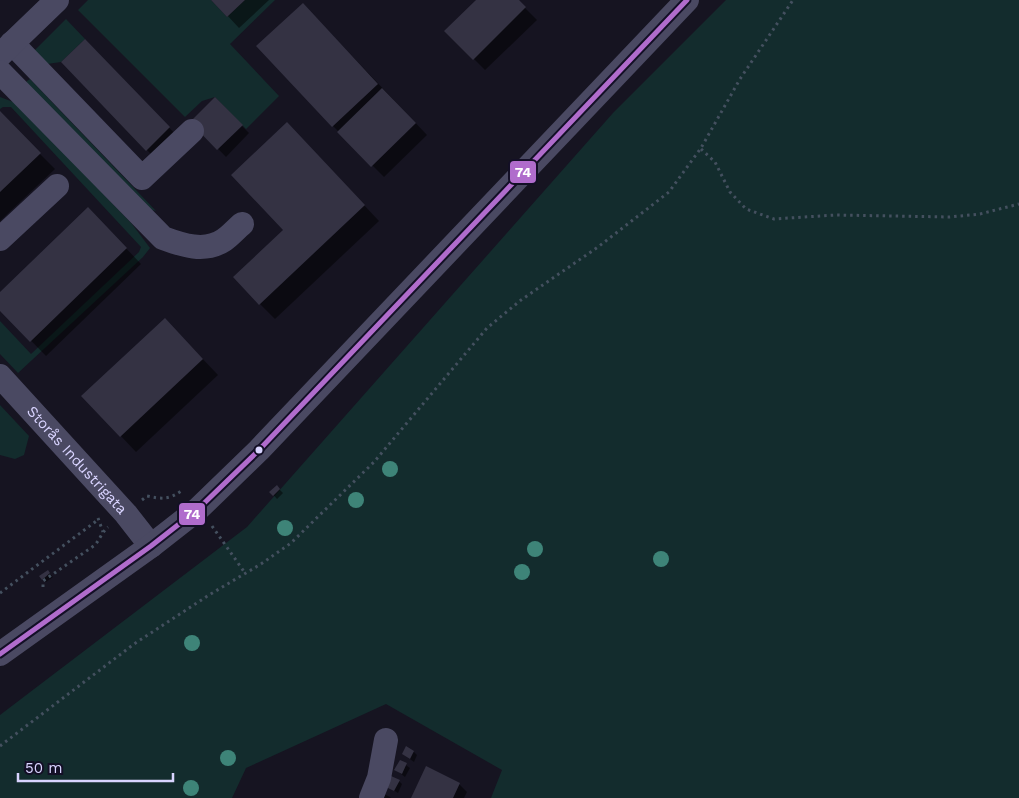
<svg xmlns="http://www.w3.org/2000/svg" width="1019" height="798" viewBox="0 0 1019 798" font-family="'Work Sans',sans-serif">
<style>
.green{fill:#132c2d}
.shadow{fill:#0007}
.building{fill:#343243}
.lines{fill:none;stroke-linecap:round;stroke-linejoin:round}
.path{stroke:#44505f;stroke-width:3;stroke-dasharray:2.5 4;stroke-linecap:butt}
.minor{stroke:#4a4962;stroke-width:24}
.bus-1-casing{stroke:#130f26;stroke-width:9}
.bus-1{stroke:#b06ccc;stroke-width:5}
.tree{fill:#3e8478}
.bus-dot{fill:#d9d4ff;stroke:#130f26;stroke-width:2}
.labels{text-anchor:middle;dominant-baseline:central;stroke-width:4;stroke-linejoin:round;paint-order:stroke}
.street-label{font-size:15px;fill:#d9d4ff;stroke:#130f26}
.line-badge{stroke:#130f26;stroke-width:2}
.badge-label{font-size:14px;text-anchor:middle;font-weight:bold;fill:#fff}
</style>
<rect width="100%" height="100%" fill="#161421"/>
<path class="green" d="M88,0H211L227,17L245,0H275L230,44L279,96L246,129L215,97L202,101L185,117L78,10Z
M726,0H1019V798H491L502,770L386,704L246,768L232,798H0V715L247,527L613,113Z
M66,19L85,39L61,62L47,64L34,51Z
M30,79L156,211L143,207L26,84L27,81Z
M0,97L16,103L132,224L150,248L143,257L18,373L0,354V321L31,354L139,252L141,247L11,107H3L0,109Z
M0,405L29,436L24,455L15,459L0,455Z"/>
<path class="shadow" d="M213,0H269L239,28Z
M478,0H517L537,20L485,70L446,31Z
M318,20L427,135L384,177L333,126Z
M97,52L181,140L158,161L147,150Z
M215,99L249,133L226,157L192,122Z
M0,114L55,169L0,221Z
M302,139L379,221L275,319L260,304L285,230Z
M103,224L141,264L46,356L0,309V293Z
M180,335L218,375L136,452L83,396Z
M277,487L283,493L277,499L271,492Z
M48,572L53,577L46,582L42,579Z
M414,752L417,755L414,762L403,754Z
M400,761L410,768L405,777L396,770Z
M399,781L402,784L398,793L387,786Z
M459,784L467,792L464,798H412Z
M384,794L390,797L391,798H381Z"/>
<path class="building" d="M211,0H245L227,17Z
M476,0H519L526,7L473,60L444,31Z
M303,3L378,84L332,127L256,46Z
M85,39L170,127L146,151L61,62Z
M382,88L416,123L371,167L337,132Z
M215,97L243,125L217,150L190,122Z
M0,111L41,153L0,192Z
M287,122L365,205L259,305L233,277L283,230L231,175Z
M88,207L127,248L30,342L0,311V292Z
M165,318L203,359L120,437L81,396Z
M277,485L280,489L273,496L269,492Z
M48,570L50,573L42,580L39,576Z
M406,746L414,751L410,759L402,754Z
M400,760L407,763L402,774L394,770Z
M426,766L460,783L453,798H411Z
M391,776L400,780L394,791L386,787Z"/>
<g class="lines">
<path class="path" d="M701,149L715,162L730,192L746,209L774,219L836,215L950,217L980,214L1019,204
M142,500L147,496C161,499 169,500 181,491L183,493
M98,518L103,532
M212,526L245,573
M43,587V581L95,545C100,539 102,532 108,527
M0,593L99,519
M0,746L134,644L209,595L261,564L291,543L374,462L487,328L521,300L598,247L669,192L701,148L740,79L793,0"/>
<g class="minor">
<path d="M12,43L142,178L192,131"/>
<path d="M0,55L57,0"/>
<path d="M0,72L163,238C182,245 205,253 224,240C230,236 236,229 242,224"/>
<path d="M0,239L57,186"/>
<path id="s1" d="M0,376L126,514L151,546"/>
<path d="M0,654L151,546L197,510L259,450L687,0"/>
<path d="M371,798L379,778L386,740"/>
</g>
<defs>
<path id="bus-1" d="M0,654L151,546L197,510L259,450L687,0"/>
</defs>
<use href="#bus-1" class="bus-1-casing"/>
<use href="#bus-1" class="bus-1"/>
</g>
<g class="tree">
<circle cx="390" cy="469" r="8"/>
<circle cx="356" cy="500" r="8"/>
<circle cx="285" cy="528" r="8"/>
<circle cx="535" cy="549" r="8"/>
<circle cx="661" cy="559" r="8"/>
<circle cx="522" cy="572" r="8"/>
<circle cx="192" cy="643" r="8"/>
<circle cx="228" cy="758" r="8"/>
<circle cx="191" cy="788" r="8"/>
</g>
<circle class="bus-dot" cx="259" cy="450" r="4.5"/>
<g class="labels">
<g class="street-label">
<text stroke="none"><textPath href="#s1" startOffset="114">Storås Industrigata</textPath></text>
</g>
</g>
<g class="line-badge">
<rect x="509" y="160" width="28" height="24" rx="5" fill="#b06ccc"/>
<rect x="178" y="502" width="28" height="24" rx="5" fill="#b06ccc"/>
</g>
<g class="badge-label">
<text x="523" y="177">74</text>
<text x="192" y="519">74</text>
</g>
<path d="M18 773v8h155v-8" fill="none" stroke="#d9d4ff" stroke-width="2.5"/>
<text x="25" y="773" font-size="15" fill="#d9d4ff" stroke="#130f26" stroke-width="4" paint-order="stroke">50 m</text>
</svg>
